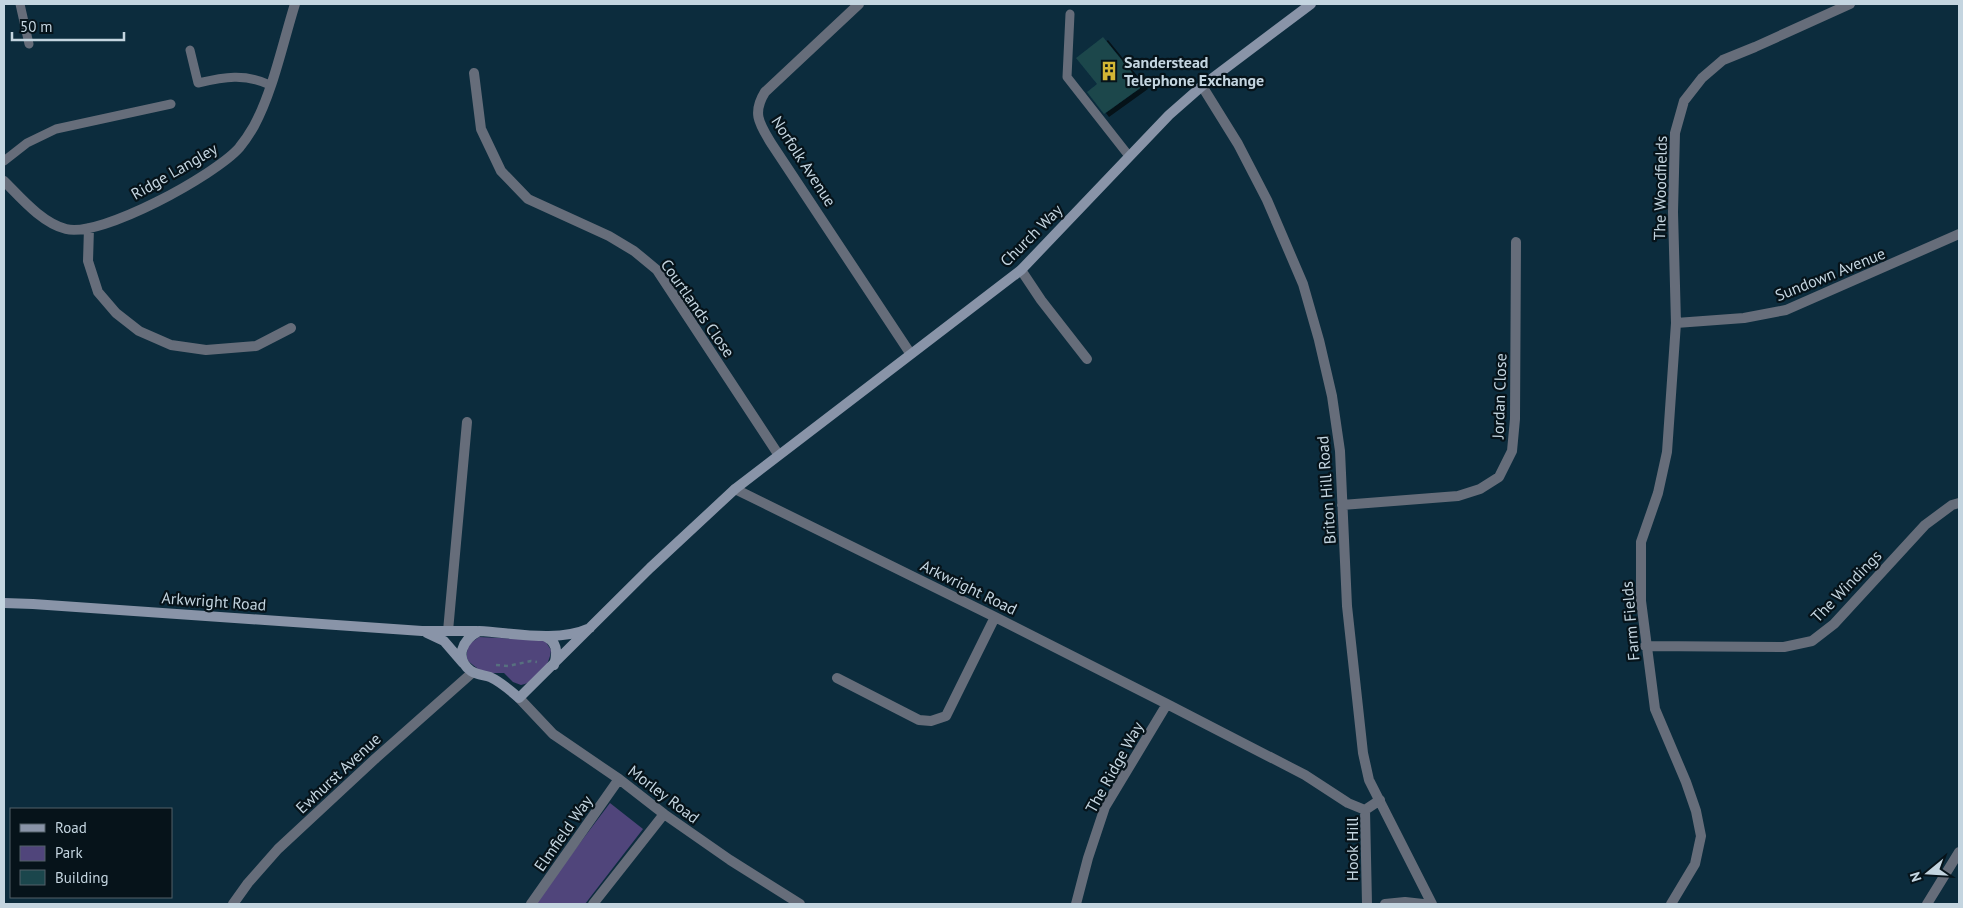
<svg xmlns="http://www.w3.org/2000/svg" width="1963" height="908" viewBox="0 0 1963 908" font-family="'PT Sans',sans-serif">
<style>
.green{fill:#50457b}
.building{fill:#1b464c;filter:url(#shadow)}
.lines{fill:none;stroke-linecap:round;stroke-linejoin:round}
.path{stroke:#57707f;stroke-width:2.5;stroke-dasharray:4 4;stroke-linecap:butt}
.lane{stroke:#666d7a;stroke-width:9}
.street{stroke:#666d7a;stroke-width:10}
.secondary{stroke:#8994a8;stroke-width:10}
.labels{text-anchor:middle;dominant-baseline:central;stroke-width:4.5;stroke-linejoin:round;paint-order:stroke}
.poi-label{font-size:16px;font-weight:bold;fill:#c4d5e0;stroke:#06131a;text-anchor:start}
.street-label{font-size:16px;fill:#c4d5e0;stroke:#06131a}
</style>
<defs>
<filter id="shadow"><feDropShadow dx="5" dy="3" stdDeviation="0" flood-color="#0009"/></filter>
</defs>
<rect width="100%" height="100%" fill="#0c2c3d"/>
<path class="green" d="M479,637L540,640L546,642L551,650C550,665 537,682 521,685L513,682L504,673H476L477,668C465,659 466,660 468,645Z
M610,803L643,829L585,904H534Z"/>
<path class="building" d="M1103,37L1143,86L1104,114L1087,92L1097,84L1076,58Z"/>
<g class="lines">
<path class="path" d="M496,665L508,666L531,661L537,662"/>
<path class="lane" d="M20,4L29,44
M1070,14L1067,77L1129,156
M190,50L198,83C224,77 245,73 270,85
M4,161L27,143L56,129L171,104"/>
<path class="street" d="M859,4L765,92C752,113 759,123 771,143L910,353
M474,73L481,129L501,171L528,199L609,236L634,251L657,270L778,454
M1202,86L1238,144L1267,200L1303,284L1319,340L1332,396L1340,451L1347,606L1363,753L1369,780L1432,904
M4,181C21,198 42,223 66,229C101,238 215,175 239,148C244,142 250,133 254,126C273,91 283,42 295,4
M89,228L88,261L98,292L116,313L139,331L171,345L206,350L256,346L291,328
M1021,270L1041,300L1087,359
M1676,323L1744,318L1786,310L1959,234
M735,489L995,617L1167,704L1305,775L1348,803L1365,810
M1342,505L1458,496L1480,489L1499,477L1512,451L1515,419L1516,242
M448,631L467,422
M1645,646L1784,647L1812,641L1834,624L1925,525L1952,505L1959,503
M837,678L919,720L931,721L946,716L995,617
M519,698L553,734L619,779L664,814L730,860L800,904
M233,904L248,883L278,849L376,758L473,672
M531,904L619,779
M593,904L664,814
M1076,904L1088,858L1105,807L1167,704
M1367,904L1365,810L1380,800
M1385,904L1405,902L1423,904
M1671,904L1695,864L1701,836L1696,811L1686,782L1655,709L1641,601V542L1658,493L1667,452L1676,323L1673,212L1675,133L1684,101L1702,78L1723,60L1755,47L1850,4
M1927,904L1959,852"/>
<path class="secondary" d="M4,603L33,604L422,631H477
M590,628C556,643 515,633 479,631C462,640 454,658 471,671C477,675 484,675 490,677C501,682 510,690 519,698L650,568L735,489L1021,270L1169,115L1202,86L1311,4
M427,633L444,641L463,663
M544,636C557,641 558,652 554,665"/>
</g>
<defs>
<symbol id="building-bare" viewBox="-9 -9 18 18"><path d="M-4-6H4V6H1V3H-1V6H-4ZM-2.5-4.3h1.7v1.8h-1.7ZM.8-4.3h1.7v1.8H.8ZM-2.5-1h1.7V.8h-1.7ZM.8-1h1.7V.8H.8Z" fill="#d3b635" stroke="#06131a" stroke-width="2.5" paint-order="stroke"/></symbol>
</defs>
<g fill-rule="evenodd">
<use href="#building-bare" x="1095" y="57" width="28" height="28"/>
</g>
<g class="labels">
<g class="poi-label">
<text x="1124" y="62">Sanderstead<tspan x="1124" dy="18">Telephone Exchange</tspan></text>
</g>
<g class="street-label">
<text transform="translate(804 161) rotate(57)">Norfolk Avenue</text>
<text transform="translate(174 171) rotate(-30)">Ridge Langley</text>
<text transform="translate(1660 188) rotate(-89)">The Woodfields</text>
<text transform="translate(1031 235) rotate(-45)">Church Way</text>
<text transform="translate(1830 274) rotate(-22)">Sundown Avenue</text>
<text transform="translate(698 308) rotate(55)">Courtlands Close</text>
<text transform="translate(1499 396) rotate(-88)">Jordan Close</text>
<text transform="translate(1326 490) rotate(-94)">Briton Hill Road</text>
<text transform="translate(1846 586) rotate(-46)">The Windings</text>
<text transform="translate(969 587) rotate(26)">Arkwright Road</text>
<text transform="translate(214 601) rotate(4)">Arkwright Road</text>
<text transform="translate(1630 621) rotate(-95)">Farm Fields</text>
<text transform="translate(1114 767) rotate(-61)">The Ridge Way</text>
<text transform="translate(338 773) rotate(-43)">Ewhurst Avenue</text>
<text transform="translate(664 794) rotate(37)">Morley Road</text>
<text transform="translate(563 833) rotate(-55)">Elmfield Way</text>
<text transform="translate(1352 849) rotate(-90)">Hook Hill</text>
</g>
</g>
<rect width="1963" height="908" fill="none" stroke="#c4d5e0" stroke-width="10"/>
<rect x="10" y="808" width="162" height="90" fill="#06131a" stroke="#526169"/>
<rect x="20" y="824" width="25" height="8" fill="#8994a8" stroke="#526169"/>
<text x="55" y="833" font-size="15" fill="#c4d5e0">Road</text>
<rect x="20" y="846" width="25" height="15" fill="#50457b" stroke="#526169"/>
<text x="55" y="858" font-size="15" fill="#c4d5e0">Park</text>
<rect x="20" y="870" width="25" height="15" fill="#1b464c" stroke="#526169"/>
<text x="55" y="883" font-size="15" fill="#c4d5e0">Building</text>
<g transform="translate(1928 873) rotate(252)" stroke="#06131a" stroke-width="4" paint-order="stroke">
<path d="M0-4L9 19L0 12L-9 19Z" fill="#c4d5e0"/>
<text y="-8" font-size="14" font-weight="bold" text-anchor="middle" fill="#c4d5e0">N</text>
</g>
<path d="M12 32v8h112v-8" fill="none" stroke="#c4d5e0" stroke-width="2.5"/>
<text x="20" y="32" font-size="15" fill="#c4d5e0" stroke="#06131a" stroke-width="4" paint-order="stroke">50 m</text>
</svg>
